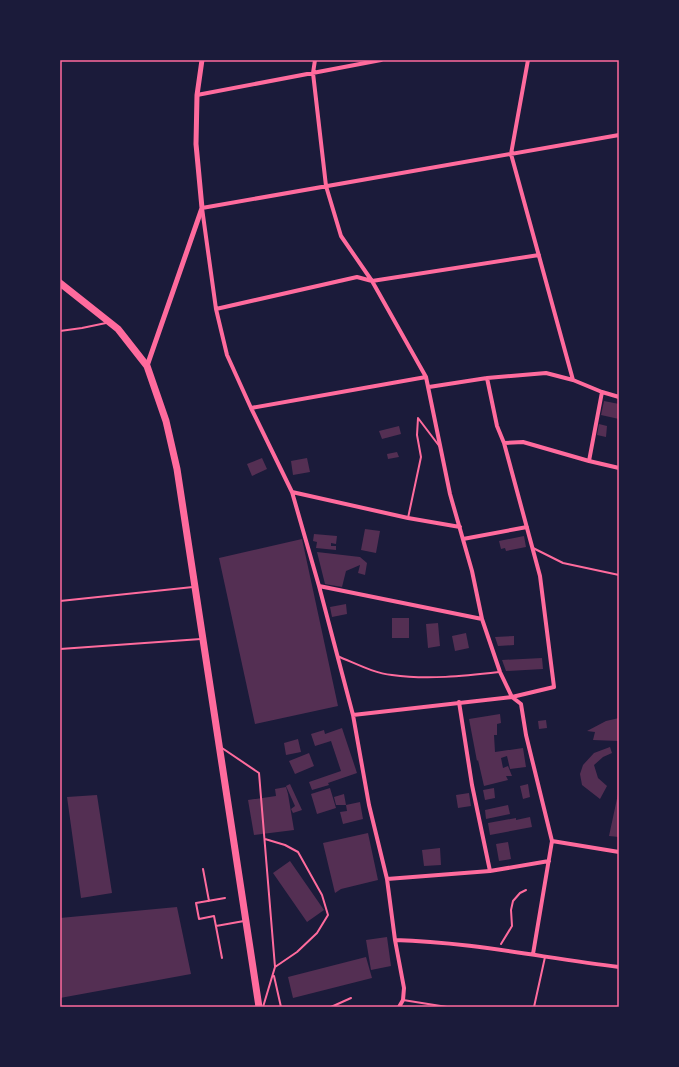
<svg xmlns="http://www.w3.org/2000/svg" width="679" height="1067" viewBox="0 0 679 1067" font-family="Raleway,sans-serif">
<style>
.building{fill:#542f53}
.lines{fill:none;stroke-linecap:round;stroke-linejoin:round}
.path{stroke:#ff6b9d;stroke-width:2}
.service{stroke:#ff6b9d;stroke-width:2}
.minor{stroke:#ff6b9d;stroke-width:4}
.tertiary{stroke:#ff6b9d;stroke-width:5}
.trunk{stroke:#ff6b9d;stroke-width:7}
.neatline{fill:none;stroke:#ff6b9d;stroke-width:1.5}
</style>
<rect width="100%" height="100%" fill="#1b1b3a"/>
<path class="building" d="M604,401L619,404V419L601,415Z
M599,424L607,426L606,437L597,435Z
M399,426L401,434L382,439L379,431Z
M397,452L399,457L388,459L387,454Z
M262,458L267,469L252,476L247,464Z
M307,458L310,472L293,475L291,461Z
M365,529L380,531L376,553L361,550Z
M314,534L337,536L336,544L331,543V546H336V550L316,548L317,542L313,541Z
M524,536L526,547L506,551L505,548L501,549L499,541Z
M302,539L338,706L255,724L219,558Z
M317,552L360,557L367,563L365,575L358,573L360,565L346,571L342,587L325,584Z
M346,604L347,614L332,617L330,607Z
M392,618H409V638H392Z
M438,623L440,646L428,648L426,624Z
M466,633L469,648L455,651L452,636Z
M514,636V645L498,646L495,637Z
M542,658L543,669L506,671L502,660Z
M500,714L501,723L497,724V735H494L495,752L523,748L526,767L510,769L507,756L501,758L503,768L508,766L512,776H506L508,780L484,786L478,760L477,761L469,719Z
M619,718V741L593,740L595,732L587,731L606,721Z
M546,720L547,728L539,729L538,721Z
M342,728L357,773L328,783L329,785L312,790L309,782L341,771L331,741L315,746L311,734L324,730L325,734Z
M298,739L301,752L286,755L284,743Z
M610,747L612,753L603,757L594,765L598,778L607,786L600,799L582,785L580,774L583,765L594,753Z
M309,753L314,766L295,774L289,761Z
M290,784L302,810L293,813L291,809L295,806L286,786Z
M528,784L530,797L523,799L520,786Z
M286,787L288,794L294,830L254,835L248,800L276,796L275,789Z
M330,788L336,808L317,814L311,794Z
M494,788L495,798L485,800L483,790Z
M469,793L471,806L458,808L456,795Z
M344,794L346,805L360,802L363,819L343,824L340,812L347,811L346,805H336L334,797Z
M618,794H619V837L609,836Z
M97,795L112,893L81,898L67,797Z
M508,805L510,814L486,819L485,810Z
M530,817L532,827L490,835L488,823L516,818V820Z
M368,833L378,880L341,889L335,893L323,843Z
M508,842L511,859L499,861L496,844Z
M440,848L441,865L424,866L422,850Z
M290,861L324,910L307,922L273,873Z
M177,907L191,974L60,998V918Z
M387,937L391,966L371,970L366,940Z
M366,957L372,978L293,998L288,977Z"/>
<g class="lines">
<path class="path" d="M501,944L512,926L511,910L513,901L520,893L526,890"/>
<path class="service" d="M60,331L82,328L106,323
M408,518L421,457L417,435L418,418L440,447
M533,548L563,563L619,575
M60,601L193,587
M60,649L201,639
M337,656C355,663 373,673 392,675C427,680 464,676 499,672
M222,748L259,773L275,967L263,1007
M265,839L285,845L298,852L322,895L328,915L317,933L297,952L275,967
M203,869L209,901
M216,926L244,921
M222,958L214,916L199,919L196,903L225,898
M274,976L281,1007
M403,1000L447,1007
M331,1007L351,998
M534,1007L545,957"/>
<path class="minor" d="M315,60L313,73L326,186L341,236L372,281L426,377L450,494L472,571L482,619L500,672L512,697L521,704L526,735L552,841L533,954
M528,60L511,154L573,380
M197,95L381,60
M216,309L357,277L372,281L539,255
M429,387L487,378L546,373L573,380L602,392L619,397
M251,408L426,377
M504,443L523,442L589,461L619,468
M589,461L602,392
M292,492L408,518L460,527
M463,539L527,527
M319,586L482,619
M459,702L472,785L490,871
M353,715L512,697L554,687L540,576L504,443L497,426L487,378
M552,841L619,852
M387,879L490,871L549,861
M395,940C470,942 544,958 619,967
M399,1007L403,1000L404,988L395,940L387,879L369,805L353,715L319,586L292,492L251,408L227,355L216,309L202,208L619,135"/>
<path class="tertiary" d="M147,366L202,208L196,144L197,95L202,60"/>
<path class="trunk" d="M60,283L118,329L147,366L166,421L177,469L259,1007"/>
</g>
<rect width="679" height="1067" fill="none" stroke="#1b1b3a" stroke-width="122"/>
<rect x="61" y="61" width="557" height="945" class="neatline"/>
</svg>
